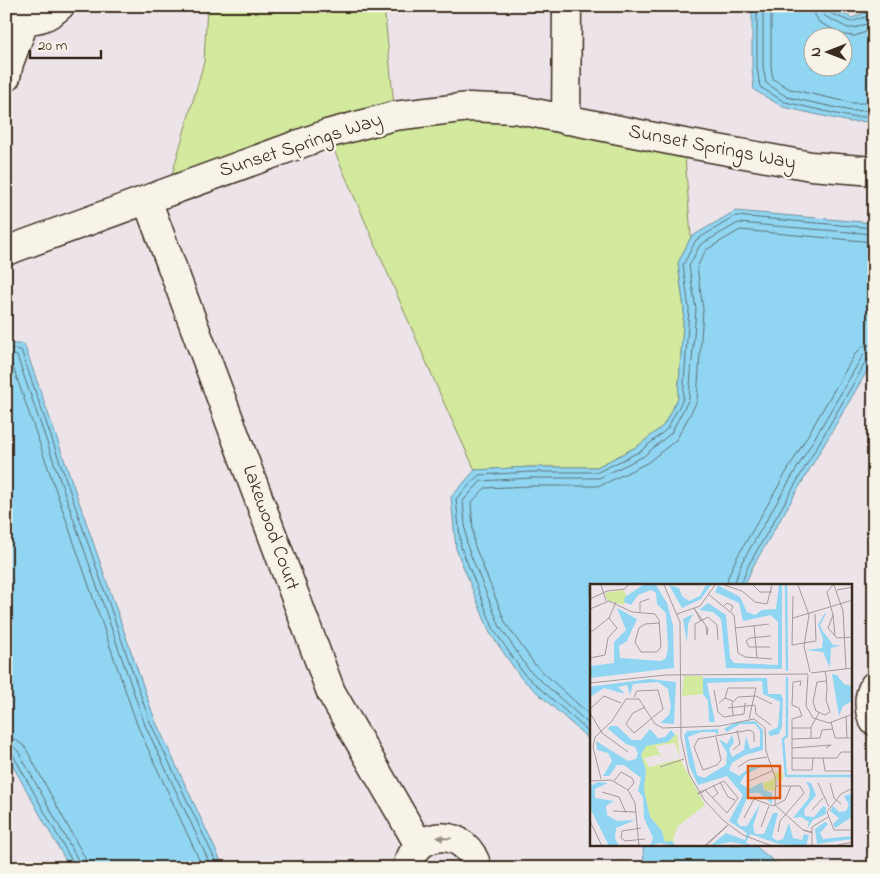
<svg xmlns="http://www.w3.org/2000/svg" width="880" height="874" viewBox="0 0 880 874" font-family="'Indie Flower',sans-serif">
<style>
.green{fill:#d2e99e;stroke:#868a5e}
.water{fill:#90d6f2;stroke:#6e919d;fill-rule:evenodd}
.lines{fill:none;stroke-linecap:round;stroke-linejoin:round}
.shore{stroke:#5d6f73;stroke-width:1}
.minor-casing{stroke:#3b2a1e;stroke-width:31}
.minor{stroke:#f7f3e8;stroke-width:28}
.oneway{fill:#998e83}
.labels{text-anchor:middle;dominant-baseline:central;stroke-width:5;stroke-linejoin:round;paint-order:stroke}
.street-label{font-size:20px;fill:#3b2a1e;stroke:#f7f3e8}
.inset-river{fill:none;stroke:#90d6f2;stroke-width:2.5}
.inset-road{fill:none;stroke:#a69a98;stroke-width:1}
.view{fill:#df570d;fill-opacity:0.15;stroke:#df570d;stroke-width:2.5}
.inset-edge{fill:none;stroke:#3b2a1e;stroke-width:2.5}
</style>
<rect width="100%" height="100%" fill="#ede4ea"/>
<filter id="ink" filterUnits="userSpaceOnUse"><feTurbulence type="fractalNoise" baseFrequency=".02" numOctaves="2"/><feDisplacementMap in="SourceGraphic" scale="10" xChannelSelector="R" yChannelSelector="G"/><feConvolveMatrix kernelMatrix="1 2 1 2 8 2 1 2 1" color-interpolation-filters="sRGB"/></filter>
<g filter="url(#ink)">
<path class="green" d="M207,6H384L395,116L469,107L684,143L691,237L678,264L684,309L678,398L663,426L638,446L597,467H531L475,470L448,412L327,134L167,192L204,62Z"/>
<path class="water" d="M752,6H828L852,18L874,9V121L850,122L783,107L754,90L752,68ZM812,38H842V68H812Z
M735,211L874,223V359L752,568L745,585H591V741L521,678L490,633L456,549L451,497L475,470L531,467H597L638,446L663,426L678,398L684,309L678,263L691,237Z
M6,344H24L155,720L224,868H70L9,759L6,734Z
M643,845H754L782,868H644Z"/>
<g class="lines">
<path class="shore" d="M757,6V67L760,87L785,102L850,117H874
M763,6V67L766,83L787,97L851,111L874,110
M771,6V67L773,79L790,89L852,103H874
M814,6L815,15L819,22L844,35L855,36L874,29
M821,6L822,12L826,17L848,28H855L874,21
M827,6L830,13L851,22L874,14
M6,348L21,350L150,722L219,868
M6,355H15L17,356L145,725L212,868
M6,362L12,364L138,727L203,868
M727,585L728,577L736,559L855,354L863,346L874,344
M734,585L742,562L862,357L866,353L874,351
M741,585L748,566L867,360L874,357
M591,716L535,665L506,624L474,544L471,503L485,488L531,486H597L604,484L647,463L676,440L694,407L697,400L703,309L697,267L706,250L740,230L874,242
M591,726L529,670L500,627L467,546L463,501L481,481L531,478H599L644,456L671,433L689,399L696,309L689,266L700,245L738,223L874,234
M591,734L524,674L494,630L461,547L456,499L479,475L531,472H598L641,451L667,429L683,399L689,309L683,265L696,240L736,216L874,228
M6,738L16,740L25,747L85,858L87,868
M6,745L13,746L18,751L78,860L80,868
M6,752L13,755L73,863L74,868"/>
<defs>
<path id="minor" d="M6,11C25,25 44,21 60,6
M6,77L9,63L25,20
M566,120L567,6
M147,200L331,692L419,845
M6,251L327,134L394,116L469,107L515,109L684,143L811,166L874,171
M874,686C868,696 868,711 874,721
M407,868C416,827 468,827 477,868"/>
</defs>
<use href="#minor" class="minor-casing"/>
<use href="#minor" class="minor"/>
</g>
<defs><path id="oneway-solid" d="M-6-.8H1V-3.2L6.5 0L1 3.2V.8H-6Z" transform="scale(1.25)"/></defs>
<use class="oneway" href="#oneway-solid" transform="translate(444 838) rotate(-177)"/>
</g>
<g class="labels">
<g class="street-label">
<text transform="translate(301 146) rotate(-18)">Sunset Springs Way</text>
<text transform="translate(712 148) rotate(11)">Sunset Springs Way</text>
<text transform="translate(270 528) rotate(70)">Lakewood Court</text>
</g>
</g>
<g transform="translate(590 584)">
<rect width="262" height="262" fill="#ede4ea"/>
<path d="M33,6L37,12L34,21L17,16L15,9ZM94,92H113V110L92,112ZM87,149L90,173L85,159L66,162L72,174L68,171L54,174L59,183L90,175L115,221L88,242L83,256L85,262L83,258H75L70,245L60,233L54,206L56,186L51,171L55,162L78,158ZM183,188L193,189V196H186L185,207L175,206L173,199L185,194Z" fill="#d2e99e"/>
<path d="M53,1H66L77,19L83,41L84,84L0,94V82L24,79V58L36,46L27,24L47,35L37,57L29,62L30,74L71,77L76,74L78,64L76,29L67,20L66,9L61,6L48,11L41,21L34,18L35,13ZM79,1L89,4L92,12L99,17L110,12L116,1H121L111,15L92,24ZM128,1L150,13L157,28L165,31L172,26L186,25L189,1H192V85L136,84L131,35L123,28L109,26L118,19L136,31L140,74L144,79L188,81V38L181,31L153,37L149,19L125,8ZM235,29L236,30L230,41L232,46L243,61H251L241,64L240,84L233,68L216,66L232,64L233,55L228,41ZM103,30L98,40L97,59L93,35ZM242,90L247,91L254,100L262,102V117L253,122L249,132ZM177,94L178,110H191L193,115L192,143L189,150L180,152L178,148L188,143L190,118L173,110L172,97L117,99L125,138H119L118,117L113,110V94ZM60,95L86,98L84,140L70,139L79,131L81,123L78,105L68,98L43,100L40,111L37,101L28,103L35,110L14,104L0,113V103L5,102ZM165,137L173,146V166L155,171L142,179L139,186L149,192L162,182L176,180L155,191L150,199L159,205L172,198L174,206L182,209V220L169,209H159L147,238L150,242H157L170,220L163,242L165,250H174L183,229H188L182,253L187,257L193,255L199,239L203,254L212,256L214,250L219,251L216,262L189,260L160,250L156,259L163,262L141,258L120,262L136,249L155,256L157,249L139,237L153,211L137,192L108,201L99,181L94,151L97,147L128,145V151L125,148H111L98,153L107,191L114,194L136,181L137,169L129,155L137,160L142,151L144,158L139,165L142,173L154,166L156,152L160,165L170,162V147L165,140H150L137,148L134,145L146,138ZM20,142H27L42,156H51L60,145L68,154L75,153L81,146L85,151L78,158L56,162L51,171L56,186L54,206L60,233L72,247L75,258L82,257L85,262L69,259L60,262L63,254L54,234L53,213L48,207L51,194L34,181H27L19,192H13L22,177L18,169L7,166L6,157L38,177L46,175L48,169L45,163L36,160L18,145ZM8,198L18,199L5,205V214L24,217L16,222L17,231L27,237L45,236L26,244L25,254L29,262H19L0,224V202ZM216,198L221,199L226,211L214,226L215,232L224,233L233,222L236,223V230L223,236L217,245L219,238L211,233L203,234L219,214L220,205ZM262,210V233L245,244L243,240L249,234L240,227L243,222L249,228L256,227L259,221L254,212ZM235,238L238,240L230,249L233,255L262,252V255L227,260L225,245Z" fill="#90d6f2"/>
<path class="inset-river" d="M196,1L197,87M197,93V152L193,155L196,192H263"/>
<path class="inset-road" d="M11,1L16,17M74,1L90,38L91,154L99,190L115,217L134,237L153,251L182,262M134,1L152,7L165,18L177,20L182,1M163,1L170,8H182M208,1L219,31L214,62L220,88M243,1L237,8L243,31L238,44L247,54L263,53M244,1L253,27L256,85M247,6L263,3M118,10L144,31L148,69L155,73L182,75M203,12L202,61L226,57L225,30M0,15L17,7L35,5L38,1M134,22L137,19L143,22L141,27M0,25L19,17L42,28L65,30L69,36L71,63L67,68H51L45,58L49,44L55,40L69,39M50,28V18L59,15M87,30L110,22L125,1M243,31L245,52M203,34L263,16M111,37L104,24L118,45L117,51L116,43M164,42L167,74M145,44L179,40M0,49L19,34L26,18M105,56V40L118,33L127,41L128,56M180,63H159L156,57L160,54L181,52M0,74L15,71L18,54L27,44L19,34M235,88L236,91L237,105L236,116L240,128L235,131L226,127L223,118L227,98L236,97M221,89L263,84M218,91L216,122L223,134L239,139L263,130M0,99L76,91L218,90M210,102L211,97L203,98L202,121L209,124L212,132L202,135V186H222L223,174M124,106L128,128L134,133L154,130L155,119M44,113L47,107L68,106L73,125L44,149L36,140L43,129L55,123M135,114L138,104H166L159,135M129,119L135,114L143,117M138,124L165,121L166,130L181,141M0,125L14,112L31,119M0,129L12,149L38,168M143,131L142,119L148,113L166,112L182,120M256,132L257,154M241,138L245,154H263M202,144H221M126,153L131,176L127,181L113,186L104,163L108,155L160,146L164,149V158M221,154V143L229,129M202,155L230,154L232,146L243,145M202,164L241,161L236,164M143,166L150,160L147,146M202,174H247L251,168H263M233,174L235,187H263M70,183L94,175M148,183L159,176L177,173M11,195L3,163L5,153L22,137L36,115H49L65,140L73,144L130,142L164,135L175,144L176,167L186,196L185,221L213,246M0,197L21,196L38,206L45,219L49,262M24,197L31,188L42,194L44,199L38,206M134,197L148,214L137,229L115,206ZM159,197L182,187M130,198L138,213L145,216M228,199L239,223M240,199L244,214L251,220M185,202H210L214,209L190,237L188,248M263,204L251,210L237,228L244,246H263M115,206L113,208L108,210L109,208ZM12,208L29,213L36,229M122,214L128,209L123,201M222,226L233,214M23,227L46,228M154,234L164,215L183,222L195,216L201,202M0,237L12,262M171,243L179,222M51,244L32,247L31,254L35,257L55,255M222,249L213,246L222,248M114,262L138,241L116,262M222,262V243L238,233M243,262L263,258"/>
<path class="view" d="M158,182H190V214H158Z"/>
<rect width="262" height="262" class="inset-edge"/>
</g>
<rect width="880" height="874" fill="none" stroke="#f7f3e8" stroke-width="25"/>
<rect x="12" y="12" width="855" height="849" fill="none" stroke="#3b2a1e" stroke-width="2" filter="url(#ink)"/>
<g transform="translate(828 52) rotate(270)"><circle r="24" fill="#f7f3e8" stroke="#aca397"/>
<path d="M0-4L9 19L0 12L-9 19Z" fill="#3b2a1e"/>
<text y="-8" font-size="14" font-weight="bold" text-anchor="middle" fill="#3b2a1e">N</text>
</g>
<path d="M30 50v8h71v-8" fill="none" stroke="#3b2a1e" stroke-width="2.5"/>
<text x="38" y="50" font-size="15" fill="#3b2a1e" stroke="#f7f3e8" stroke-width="4" paint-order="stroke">20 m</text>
</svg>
